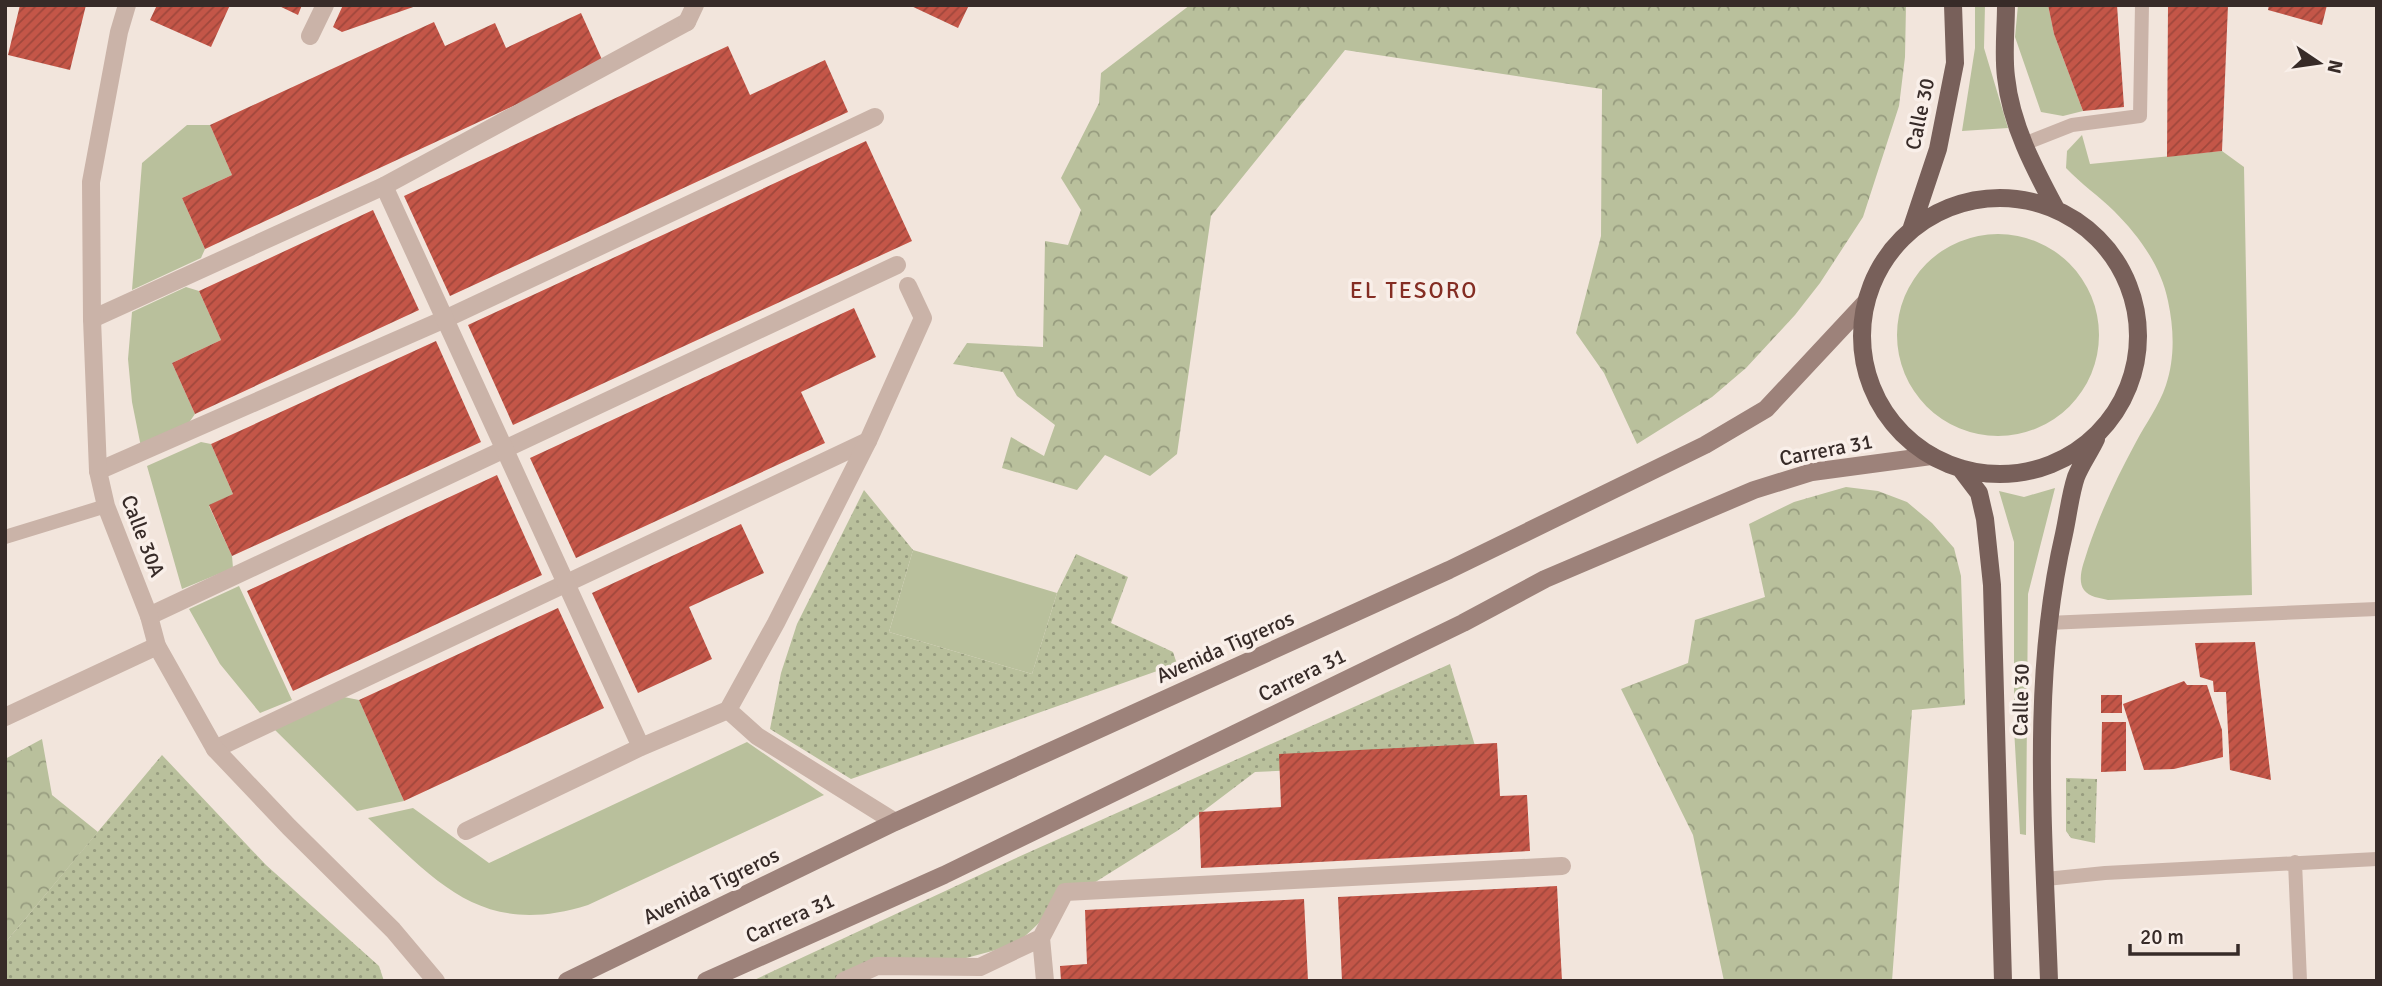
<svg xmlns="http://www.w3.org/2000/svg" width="2382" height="986" viewBox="0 0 2382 986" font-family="Signika,sans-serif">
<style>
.grass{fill:url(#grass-dots)}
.forest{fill:url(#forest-crowns)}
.garden{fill:#b9c09c}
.building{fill:url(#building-hatch)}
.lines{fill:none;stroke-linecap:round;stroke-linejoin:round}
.service{stroke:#cab3a8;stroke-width:14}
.pedestrian{stroke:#cab3a8;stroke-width:18}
.minor{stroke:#cab3a8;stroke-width:18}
.tertiary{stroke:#cab3a8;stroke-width:18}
.secondary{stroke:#9d827a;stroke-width:18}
.primary{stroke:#78605a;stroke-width:18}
.labels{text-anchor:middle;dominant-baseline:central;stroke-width:7;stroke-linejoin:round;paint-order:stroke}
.street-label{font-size:21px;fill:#372b28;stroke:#f9efe9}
.neighbourhood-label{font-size:23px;letter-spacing:2px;fill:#842d23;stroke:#f9efe9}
</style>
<defs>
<pattern id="grass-dots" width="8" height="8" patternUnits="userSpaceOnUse" patternTransform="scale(1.75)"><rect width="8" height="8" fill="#b9c09c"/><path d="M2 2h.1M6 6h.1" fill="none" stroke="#979c7f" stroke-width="1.8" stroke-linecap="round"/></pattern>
<pattern id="forest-crowns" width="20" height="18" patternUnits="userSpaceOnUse" patternTransform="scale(1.75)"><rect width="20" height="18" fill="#b9c09c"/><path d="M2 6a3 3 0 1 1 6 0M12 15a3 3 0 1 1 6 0" fill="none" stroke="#979c7f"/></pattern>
<pattern id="building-hatch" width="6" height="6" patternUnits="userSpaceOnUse" patternTransform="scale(1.75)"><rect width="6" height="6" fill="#c45648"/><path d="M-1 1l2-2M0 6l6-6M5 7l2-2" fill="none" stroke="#a0473c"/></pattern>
</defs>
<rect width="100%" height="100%" fill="#f2e5dc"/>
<path class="grass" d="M864,490L913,550L889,632L1032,674L1057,593L1076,554L1128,577L1111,623L1173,652L1177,664L851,779L770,729L781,673L797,624Z
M1450,664L1480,762L1255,772L1177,831L1057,906L1022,939L996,950L955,961L840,981H752L1014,859Z
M162,755L266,865L379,966L384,981H5V943Z
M2066,778L2097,779L2095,843L2071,838L2066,831Z"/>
<path class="forest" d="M1190,5H1906L1905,57L1899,106L1863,217L1820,283L1795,315L1746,368L1712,397L1637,444L1604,373L1576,333L1601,236L1602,89L1345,50L1211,216L1177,454L1150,476L1105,455L1077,490L1002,468L1011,437L1044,456L1055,425L1017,396L1003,372L953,364L967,343L1043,347L1045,241L1068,245L1081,210L1061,178L1099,103L1101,73Z
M1846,487L1878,491L1907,502L1932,523L1954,548L1961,576L1965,705L1912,710L1892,981H1724L1693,835L1621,689L1688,663L1695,620L1765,597L1749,524L1794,502Z
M42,739L52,795L98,832L5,943V759Z"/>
<path class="garden" d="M1975,5H1985L1984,48L2008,128L1962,131L1975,48Z
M2018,5H2048L2054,34L2083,111L2063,116L2041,112L2015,37Z
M187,125H210L232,175L182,198L205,249L201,258L132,290L142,163Z
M2082,135L2090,164L2222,151L2244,167L2252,595L2108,600C2100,598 2089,597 2084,590C2076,579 2085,560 2088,549C2101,511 2117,477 2136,442C2146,423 2159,406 2166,385C2175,358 2174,329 2168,301C2161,266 2139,236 2114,211C2099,196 2081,184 2066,168L2067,151Z
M1897 335a101 101 0 1 1 202 0a101 101 0 1 1-202 0Z
M186,287L199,291L221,340L172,363L195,414L188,424L141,447L132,402L128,359L132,312Z
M201,442L211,444L233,494L209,506L232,556L233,568L182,589L147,466Z
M2055,488L2028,594L2026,835L2020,834L2014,728V542L1999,491L2024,497Z
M913,550L1057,593L1032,674L889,632Z
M239,586L292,700L260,713L220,664L189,609Z
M344,697L359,700L404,801L357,811L273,728Z
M747,742L824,795L588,905C483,938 439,884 368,818L413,808L489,863Z"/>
<path class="building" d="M20,5H86L70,70L8,55Z
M157,5H230L211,47L150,20Z
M277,5H302L298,15Z
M343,5H416V6L342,32L333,27Z
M909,5H969L958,28Z
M2048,5H2117L2124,107L2083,111L2054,34Z
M2168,5H2228L2222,151L2167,157Z
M2269,5H2327L2322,25L2268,10Z
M581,13L604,64L205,249L182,198L232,175L210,125L434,22L445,46L495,23L506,48Z
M728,46L750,95L825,60L848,112L450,296L404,196Z
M866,141L912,241L513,425L468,325Z
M373,210L419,310L195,414L172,363L221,340L199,291Z
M854,308L876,357L801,392L825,443L576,558L530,458Z
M436,341L481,442L232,556L209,505L233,494L211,444Z
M497,475L542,575L293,691L247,591Z
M741,524L764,573L689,607L712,659L638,693L592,593Z
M558,608L604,708L404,801L359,700Z
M2255,642L2271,780L2230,770L2226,692H2214L2213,681L2200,677L2195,643Z
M2184,681L2187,685H2207L2222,730L2223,757L2174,769L2144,770L2123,704Z
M2101,695H2122V713H2101Z
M2102,722H2126V771L2101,772Z
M1497,743L1500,796L1527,795L1530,851L1201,868L1199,812L1281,807L1279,754Z
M1557,886L1562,981H1342L1338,897Z
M1304,899L1308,981H1061L1060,966L1087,964L1085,910Z"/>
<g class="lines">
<path class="service" d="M2024,144L2072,125L2140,116L2142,5
M5,537L106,506
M2047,623L2377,609
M2295,862L2300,981
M2046,879L2105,873L2377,859"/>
<path class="pedestrian" d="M92,319L384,186L687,22
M98,471L445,319L875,117
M149,616L897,265
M215,749L868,441"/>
<path class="minor" d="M687,22L695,5
M310,36L325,5
M384,186L641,747
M728,710L757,736L895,822
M5,717L157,646
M466,831L641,747L728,710L776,623L868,441L923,318L908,286
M1041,938L1045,981
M844,981L877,966L980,967L1041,938L1065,892L1562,866"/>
<path class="tertiary" d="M127,5L119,32L91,182L92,319L98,471L106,506L149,616L157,646L215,749L289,827L393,930L436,981"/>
<path class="secondary" d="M567,981L895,822L1449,570L1705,445L1766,409L1866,302
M706,981L944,875L1463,623L1545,579L1754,490L1812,472L1931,456"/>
<path class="primary" d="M2006,5C2006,29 2003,54 2006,77C2011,125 2034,168 2056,209
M1862 336a138 138 0 1 1 276 0a138 138 0 1 1-276 0Z
M1911,230L1938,149L1955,63L1953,5
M1960,468L1979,493L1985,519L1992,585L2003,981
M2049,981C2044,833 2030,680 2064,534C2068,516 2070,495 2076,477C2081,464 2090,452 2096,439"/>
</g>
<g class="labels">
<g class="street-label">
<text transform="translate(1920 114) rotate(-78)">Calle 30</text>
<text transform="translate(1826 450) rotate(-11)">Carrera 31</text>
<text transform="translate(143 536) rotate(69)">Calle 30A</text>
<text transform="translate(1225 647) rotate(-24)">Avenida Tigreros</text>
<text transform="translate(1302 675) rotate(-26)">Carrera 31</text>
<text transform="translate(2021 700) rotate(-89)">Calle 30</text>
<text transform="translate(711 886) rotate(-26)">Avenida Tigreros</text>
<text transform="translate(790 918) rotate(-24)">Carrera 31</text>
</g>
<g class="neighbourhood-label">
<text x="1414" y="290">EL TESORO</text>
</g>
</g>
<rect width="2382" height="986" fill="none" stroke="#372b28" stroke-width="14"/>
<g transform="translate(2319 63) rotate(103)" stroke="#f9efe9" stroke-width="5" paint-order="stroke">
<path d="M0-5L12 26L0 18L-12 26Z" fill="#372b28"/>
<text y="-10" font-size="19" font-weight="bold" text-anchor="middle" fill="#372b28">N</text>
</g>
<path d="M2130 944v10h108v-10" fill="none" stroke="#372b28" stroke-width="3.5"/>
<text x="2140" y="944" font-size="21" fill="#372b28" stroke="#f9efe9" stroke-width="5" paint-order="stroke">20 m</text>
</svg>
